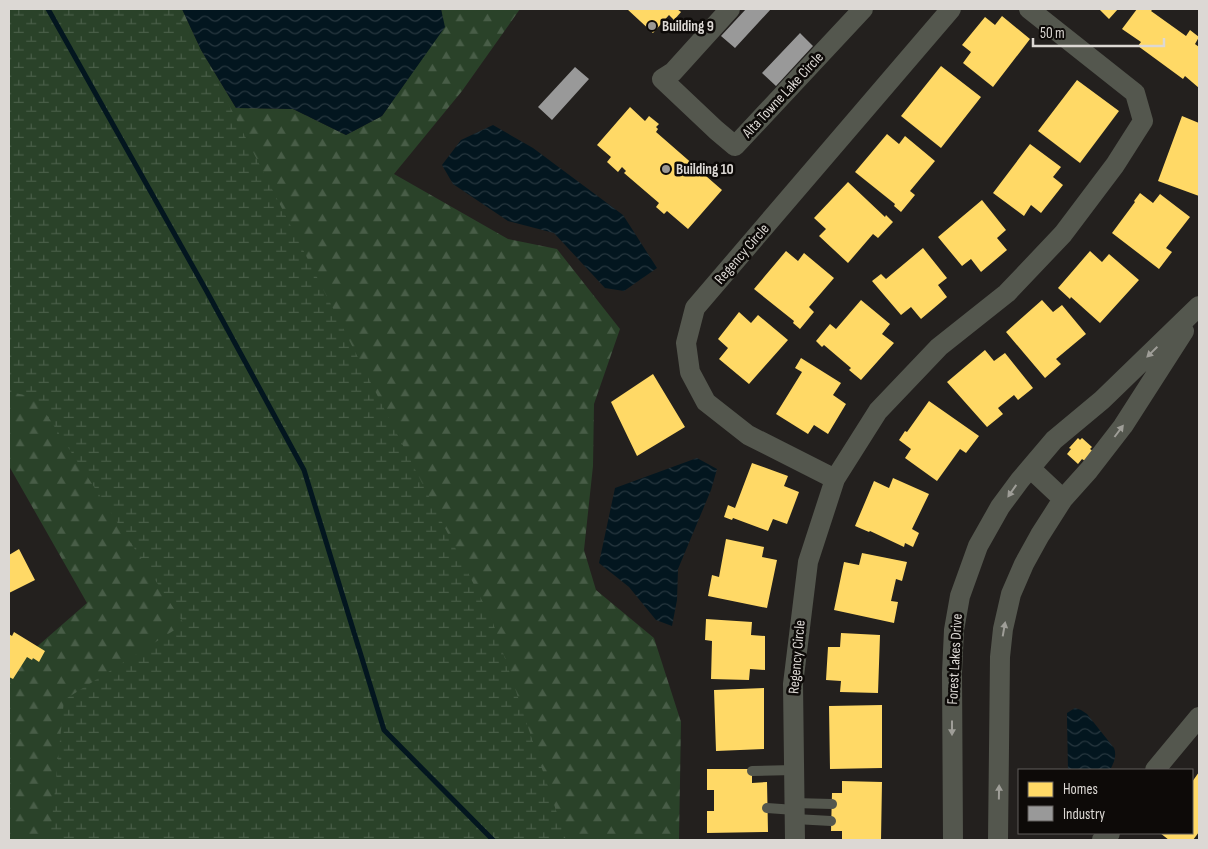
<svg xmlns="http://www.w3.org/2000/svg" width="1208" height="849" viewBox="0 0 1208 849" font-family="'Sofia Sans Condensed',sans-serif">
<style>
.forest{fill:url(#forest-firs)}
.wetland{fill:url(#wetland-marsh)}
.water{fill:url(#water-waves)}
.homes{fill:#ffd966}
.industry{fill:#999}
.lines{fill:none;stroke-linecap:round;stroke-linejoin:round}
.stream{stroke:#03161f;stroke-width:5}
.service{stroke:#54574e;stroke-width:10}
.minor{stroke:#54574e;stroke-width:20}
.oneway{fill:#9f9e98}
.poi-dot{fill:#9b9894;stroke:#0d0a08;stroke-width:2}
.labels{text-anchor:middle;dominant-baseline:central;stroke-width:5;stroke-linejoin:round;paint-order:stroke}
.poi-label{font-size:15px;font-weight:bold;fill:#dcd8d4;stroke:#0d0a08;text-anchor:start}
.street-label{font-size:15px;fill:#dcd8d4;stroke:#0d0a08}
</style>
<defs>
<pattern id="forest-firs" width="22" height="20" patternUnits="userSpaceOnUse" patternTransform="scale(1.25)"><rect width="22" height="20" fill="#2a4229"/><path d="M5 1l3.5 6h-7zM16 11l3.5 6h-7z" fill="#485d47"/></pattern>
<pattern id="wetland-marsh" width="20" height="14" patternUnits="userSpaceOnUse" patternTransform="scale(1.25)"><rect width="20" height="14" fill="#2a4229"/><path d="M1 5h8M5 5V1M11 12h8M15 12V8" fill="none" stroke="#485d47"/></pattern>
<pattern id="water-waves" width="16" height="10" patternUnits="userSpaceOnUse" patternTransform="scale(1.25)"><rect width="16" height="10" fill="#03161f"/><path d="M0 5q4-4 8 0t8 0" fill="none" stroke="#27373f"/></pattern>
</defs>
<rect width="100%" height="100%" fill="#23201e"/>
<path class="forest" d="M9,9H182L201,50L236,108L293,109L346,135L382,116L444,27L441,9H520L462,91L394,174L508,239L557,249L620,329L594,404L593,466L584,550L596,590L654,638L681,722L679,840H9V671L87,603L9,466Z"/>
<path class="wetland" d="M9,9H171L201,50L492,620L566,840H50L64,700L184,624L35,397L9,392Z"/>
<path class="water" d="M182,9H441L445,27L382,116L346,135L293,109L236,108L201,50Z
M493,125L533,148L623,215L657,268L624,291L605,288L554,233L508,221L453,184L442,165L461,140Z
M697,458L717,469L711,490L678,569L677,600L672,626L656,620L629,587L599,563L615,488Z
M1075,708L1081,710L1087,714L1114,748C1117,755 1114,763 1110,770H1068L1067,718V713Z"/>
<path class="homes" d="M627,9H677L681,12L674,20L669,15L653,33Z
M1099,9H1118L1109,19Z
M1137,9H1153L1151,11L1186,36L1190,30L1199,37L1195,44L1199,47V88L1185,76L1183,79L1138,46L1141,42L1122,29Z
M1002,16L1030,39L993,87L963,63L971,52L962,45L985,17L995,25Z
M941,66L981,97L941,148L901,116Z
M1077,80L1119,111L1080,163L1038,131Z
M630,107L645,121L649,116L659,124L656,127L658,129L656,132L695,166L697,164L699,166L701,163L710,171L706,176L722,190L688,229L667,211L664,214L656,207L659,203L624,173L626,171L622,167L618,172L607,162L611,157L597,145Z
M1182,116L1199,123V196L1158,181Z
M887,134L899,144L905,136L935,161L910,191L915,195L901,212L894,206L895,204L855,172Z
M1030,144L1061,167L1053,177L1063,185L1041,213L1031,205L1024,216L993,193Z
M848,182L885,217L886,215L893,222L878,238L873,234L848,263L819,236L826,229L814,218Z
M1140,193L1153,203L1160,194L1190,217L1166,248L1172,252L1159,269L1112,233L1135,202L1134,201Z
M982,200L1006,230L997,238L1007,250L981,272L971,259L962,266L938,237Z
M923,248L947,278L938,285L947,297L921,319L911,307L901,315L872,281L881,274L886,279Z
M786,251L798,261L804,253L834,278L809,307L814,312L800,329L793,323L794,321L754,289Z
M1090,251L1102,262L1109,254L1139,280L1100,323L1071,297L1070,299L1058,288Z
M861,300L890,324L882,334L894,343L861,380L849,370L851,368L824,345L822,347L816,341L830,324L836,329Z
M1042,300L1053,312L1062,305L1086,334L1056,359L1061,364L1045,378L1006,332Z
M739,312L751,323L758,315L788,340L749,384L719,359L728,348L718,339Z
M985,350L994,361L1005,353L1033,388L1018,400L1014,395L998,408L1003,414L987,427L947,382Z
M801,358L841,383L833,395L846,404L828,434L814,425L808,434L776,414L802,372L795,368Z
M653,374L685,427L637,456L611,402Z
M929,401L979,436L966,453L960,449L937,481L905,458L911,449L899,440L905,431L907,432Z
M1078,438L1080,440L1082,438L1092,447L1090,449L1093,451L1085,461L1082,459L1078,464L1067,454L1071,449L1069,448Z
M752,463L788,476L784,486L799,492L787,524L773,519L768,531L733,518L732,520L724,517L728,505L735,508Z
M893,478L929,494L912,529L919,533L913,547L905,543L904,547L870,531L869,532L855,526L874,481L889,488Z
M726,539L764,547L762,557L777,560L767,608L708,596L712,575L719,577Z
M19,549L35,580L9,593V555Z
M862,553L907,562L902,581L896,579L891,601L898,602L894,623L834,610L844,562L859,565Z
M706,619L752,622L751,635L765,636V670L750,669L749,680L711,679L712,641L705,640Z
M14,632L45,651L39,662L33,658L32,660L27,657L13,679L9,677V634L12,636Z
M841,633L880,635L878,693L840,692L841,681L826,680L828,647H840Z
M764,688V749L716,751L714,690Z
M882,705V768L830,769L829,706Z
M707,769H752V783L767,782L768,832L707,833V811H714V790H707Z
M1199,772V832L1193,840H1169L1160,833H1192V782Z
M842,781L882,782L881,840H842V831H831L832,793H842Z"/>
<path class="industry" d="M746,9H771L735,48L721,36Z
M800,33L813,46L776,86L762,73Z
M575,67L589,79L552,120L538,107Z"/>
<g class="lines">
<path class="stream" d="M48,9L206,290L304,470L384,730L493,840"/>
<path class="service" d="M752,771L794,770
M794,803L832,804
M767,808L795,810
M795,819L831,821"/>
<path class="minor" d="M730,9L673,72L662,79L716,130L735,146L863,9
M1030,468L1063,499
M835,479L748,435L706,402L690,372L686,343L695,308L951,9
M1155,770L1199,717
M795,840L793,684L808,562L835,479L878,411L939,347L1007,293L1063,234L1115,165L1143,121L1135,93L1029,9
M953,840L952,673L954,630L960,596L978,546L1000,507L1020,480L1054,440L1102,400L1199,306
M998,840L1000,657L1003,629L1011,594L1024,564L1040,535L1063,499L1089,470L1123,426L1184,331
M1102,840L1110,833"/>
</g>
<defs><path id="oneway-solid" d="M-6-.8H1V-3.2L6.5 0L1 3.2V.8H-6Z" transform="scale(1.25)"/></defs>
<g class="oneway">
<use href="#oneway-solid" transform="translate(1152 352) rotate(136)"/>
<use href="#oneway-solid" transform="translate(1119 431) rotate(-53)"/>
<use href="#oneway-solid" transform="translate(1012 491) rotate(125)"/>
<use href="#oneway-solid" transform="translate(1004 629) rotate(-80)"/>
<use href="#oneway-solid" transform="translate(952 728) rotate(90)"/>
<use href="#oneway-solid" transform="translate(999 792) rotate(-89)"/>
</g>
<g class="poi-dot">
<circle cx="652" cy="26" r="5"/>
<circle cx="666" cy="169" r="5"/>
</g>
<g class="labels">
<g class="poi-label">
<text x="662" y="26">Building 9</text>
<text x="676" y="169">Building 10</text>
</g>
<g class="street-label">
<text transform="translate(783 95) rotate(-47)">Alta Towne Lake Circle</text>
<text transform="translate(742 254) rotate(-49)">Regency Circle</text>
<text transform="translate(797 657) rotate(-85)">Regency Circle</text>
<text transform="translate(955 659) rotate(-87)">Forest Lakes Drive</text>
</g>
</g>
<rect width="1208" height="849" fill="none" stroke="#dcd8d4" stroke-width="20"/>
<rect x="1018" y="769" width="175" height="65" fill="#0d0a08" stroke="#605c5a"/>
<rect x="1028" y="782" width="25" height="15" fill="#ffd966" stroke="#605c5a"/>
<text x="1063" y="794" font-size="15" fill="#dcd8d4">Homes</text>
<rect x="1028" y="806" width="25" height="15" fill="#999999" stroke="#605c5a"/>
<text x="1063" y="819" font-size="15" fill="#dcd8d4">Industry</text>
<path d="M1033 38v8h131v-8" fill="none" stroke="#dcd8d4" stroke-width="2.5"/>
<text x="1040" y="38" font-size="15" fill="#dcd8d4" stroke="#0d0a08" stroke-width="4" paint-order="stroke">50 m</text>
</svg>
